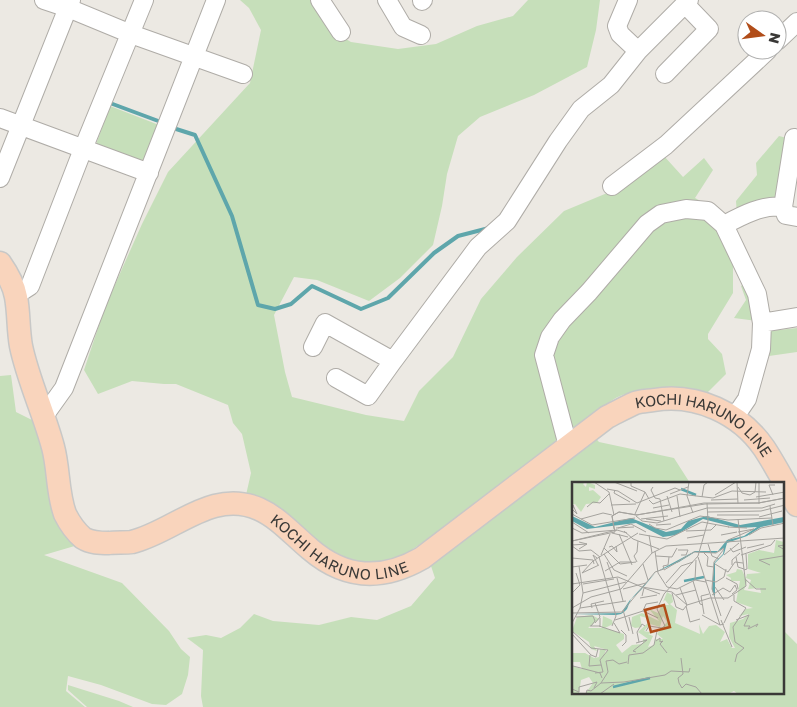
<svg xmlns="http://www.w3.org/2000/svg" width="797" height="707" viewBox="0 0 797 707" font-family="'Golos Text',sans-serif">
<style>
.green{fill:#c6dfba}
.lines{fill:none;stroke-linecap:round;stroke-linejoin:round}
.stream{stroke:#5ea6ab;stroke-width:4}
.minor-casing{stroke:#afaca7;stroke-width:20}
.major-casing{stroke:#c8c8c7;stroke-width:25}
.minor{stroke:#fff;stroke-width:18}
.major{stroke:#f9d4bc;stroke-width:22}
.labels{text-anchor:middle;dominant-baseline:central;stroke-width:5;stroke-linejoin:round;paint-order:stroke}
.street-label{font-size:15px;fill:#3a3937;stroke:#fff}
.inset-river{fill:none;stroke:#5ea6ab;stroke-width:2.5}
.inset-road{fill:none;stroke:#a5a39e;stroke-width:1}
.view{fill:#b14d19;fill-opacity:0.15;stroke:#b14d19;stroke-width:2.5}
.inset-edge{fill:none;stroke:#3a3937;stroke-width:2.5}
</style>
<rect width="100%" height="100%" fill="#ece9e3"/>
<path class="green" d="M240,0H310L327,28L351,42L398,49L436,44L477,26L513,16L528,0H600L596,30L587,67L534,95L480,117L458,136L447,174L442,206L433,245L400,278L369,301L317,280L294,277L274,315L285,372L292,397L366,415L404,421L419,391L453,357L481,299L517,257L564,211L624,186L664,156L683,177L704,158L713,170L695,198L725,214L720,221L733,258V293L708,334V339L722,354L726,374L708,392C679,390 635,384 611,401C601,408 593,417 584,425L599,442L674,458L690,483H573V693H783V630L797,644V707H203L201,696L203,650L187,638L206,635L221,638L240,628L254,614L273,621L319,625L351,617L377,620L411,606L435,578L423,542L396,561L365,566L337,557L246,495L251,473L242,434L233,423L228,405L176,384H164L132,381L98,394L84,370L105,307L142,224L168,172L250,83L261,30L249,8Z
M110,106L159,125L144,167L95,147Z
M779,136L791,139L781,204L737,215L736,201L757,175L756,163Z
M747,282L757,321L734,318L746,300L741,286Z
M797,328V352L769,356L770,331Z
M11,375L16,412L34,421L78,545L44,555L122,583L169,631L181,649L190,657L188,675L182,694L166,705L152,704L101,685L68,676L66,691L85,707H0V376Z
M68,685L119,701L133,707H87L68,690Z"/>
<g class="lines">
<path class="stream" d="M109,104L110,103L161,122
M173,128L195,135L232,216L258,305L275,309L291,304L312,286L361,309L388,298L434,253L458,236L489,228"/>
<defs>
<path id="minor" d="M44,0L68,8L131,34L243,74
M320,0L341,32
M387,0L403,27L421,35
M628,0L617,26L620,34L638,51
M422,1L423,0
M777,41L797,22
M665,74L709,29L685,4
M0,118L149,173
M794,138L783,207L786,215L797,217
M0,178L71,0
M612,186L666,145L768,50
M724,225C741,216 763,204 783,207
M16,295L30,286L83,149L144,0
M762,323L797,317
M313,347L325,323L393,361L368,396L336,378
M393,361L478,247L507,221L558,141L581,109L611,85L638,51L689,0
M44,416L64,388L216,0
M568,446L544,355L550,337L562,320L589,292L647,224L661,214L686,209L708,211L724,225L757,294L762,323L761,349L747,399L734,418"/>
<g id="major">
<path id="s1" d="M0,263C7,273 14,285 16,297C19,313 18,330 21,346C28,380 44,413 53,447C59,469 57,492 65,514C69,522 76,532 83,538C91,543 100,543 109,543C116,542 125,543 132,542C174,532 212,488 259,509C279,518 294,536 310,549C345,579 382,581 422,558L607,417C617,412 626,407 635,403C641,401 648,401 654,400C696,393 740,413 764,448C776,466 786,486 797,505"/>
</g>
</defs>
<use href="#minor" class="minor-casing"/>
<use href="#major" class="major-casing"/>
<use href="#minor" class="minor"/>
<use href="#major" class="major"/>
</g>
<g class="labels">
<g class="street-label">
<text stroke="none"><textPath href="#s1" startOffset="1004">KOCHI HARUNO LINE</textPath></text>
<text stroke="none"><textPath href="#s1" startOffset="570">KOCHI HARUNO LINE</textPath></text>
</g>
</g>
<g transform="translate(572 482)">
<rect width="212" height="212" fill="#ece9e3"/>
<path d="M13,0L11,2L14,5L15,0L23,3V7L17,5V9L21,8L29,15L25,21L14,22L9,30L3,22L0,23V2ZM204,58L212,60V212H166L162,209L156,212H13L21,201L17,195L9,198L7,212H0V184L10,187L8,180H0V171H13L22,176L27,175L28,167L34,168L32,173L36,168L22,164L25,169L19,167L17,160L0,149L5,135L20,133L27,137L16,146H30L31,134L40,138L41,142L33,146L52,152V157L44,163L50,171L60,163L71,162V157H76L66,150L77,140L75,136L68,134L70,145L63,146L59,144L60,135L70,131L87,139L77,127L86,131L90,123H97L93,118L91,120L95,110L100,113L101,120L98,122L105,128L103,141L128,152L127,142L131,152L137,144L144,143L153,150L148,160L155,157L160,166H163L157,155L158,141L171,137L177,132L167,134L174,127L181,126L164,120L168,99H158L159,96L154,93L164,90L165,87L170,88L175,99L172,108L189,111L188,106L176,107L179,98L174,96L175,92L189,91L176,87V72L187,68L202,71ZM91,134L95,140L85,152L91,157H83L82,163L76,165L81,154L76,152L82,151L72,149L78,142L88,145Z" fill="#c6dfba" fill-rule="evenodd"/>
<path d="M0,34L23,45L59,36L94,50L109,47L116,39L135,34L168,43L212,35L213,40L189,45L175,54L155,61L152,72L143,81V115L140,108L142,81L151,72L152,66L143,71L123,70L107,80L84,90L69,108L59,117L55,127L52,130L49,132L44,133L0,132L49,131L58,118L84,90L123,69H146L155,58L172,54L185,45L166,46L131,37L104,53L91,55L64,41L15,47L0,39Z" fill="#5ea6ab"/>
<path class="inset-river" d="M109,7L124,13M112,99L132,95M41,205L78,196"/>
<path class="inset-road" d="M22,0L37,10L42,33M42,0L65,9M59,0V4L73,10L77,17M117,0L115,14L121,31M165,0L166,22M187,0V22M81,5L79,8L83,16L88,17L92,39M166,5L170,11L178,13L183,10L184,0M35,7L46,9L65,21L103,6L108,8M43,8L42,11L58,20M98,12L116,5M143,13L164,0M201,13L197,3H203M95,14L100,30M105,14L108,35M130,15L132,3L136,0M184,15L213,10M77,18L81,22L108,12L141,16L160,9L194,10M139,18L166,17M172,18L198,16M39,23L64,22M198,24L201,43M15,25L21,20L28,21L37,12M81,26L97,23M0,27L5,32L1,23V26M136,30L189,29L213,23M0,32L20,43L63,36M63,32L73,10M145,33H187M64,34L70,39L85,41L135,26H190L203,22M187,35L210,29M9,37L31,31L40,33M69,37L96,34M74,37L89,39M0,40L17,51M77,42L83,46L94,48L128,34L156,38L200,36M84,43L99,42M156,45L175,46M0,46L10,51L45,48M44,46L62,45M46,46L59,42L74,50M42,47L40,34L47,30L65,33L132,21H187L213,16M52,49L61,57L87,67M114,49L139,48L144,43M40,51L56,55M47,52L60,83M67,52L95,57L130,40L157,45M77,53L80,71M149,53L165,50M177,53L189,46L213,41M115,56L132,53M156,58L182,47L166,50M0,59L45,48L55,51M0,59L43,50L40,34L47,30L64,33L133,22L186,21L213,16M136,62L140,74L147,77M0,63L15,62M213,63L206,64L213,68M0,64L7,69L19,68L28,75M37,65L40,64L45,70L44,64M32,66L48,82L64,80M158,66L161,70L174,65M175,66L192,62M7,67L15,62L7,60M106,68H116L114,73H109M83,69L86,91L95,105M131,70L136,75L135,84L142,85M32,72L42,88L55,94M29,73L38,52M152,73L167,61M169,73L199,63L203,58M84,74L100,75L105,66M27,75L44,134L40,144M126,75L148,143L152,142M164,75L166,85L172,87M0,76L21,78L22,82M25,76L21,73L26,83M35,80L41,96M65,80L62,74L65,70L66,59M71,82L76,98M143,82L156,90L163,80L171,81M160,83V78L168,71M198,83L187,78L211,74M0,85L15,83M92,87L91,84L96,83L97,75M92,88L122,70L144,71L152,66M172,88L175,87L174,72M33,89L48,80H60M10,91L21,79L66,51M10,91L27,83M45,96L51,119M154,96L165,102L166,107M173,97L184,107H194M123,98L124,78M133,98L144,100L152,95L154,87M121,99L128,122L131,123M94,101L109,84L121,80M0,102L46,95L70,105L100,110L115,123L138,116H156L174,104L166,37M11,102L42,97M95,105L105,107L123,98L134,100M143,105L152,118M51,107L74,101M158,110L163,103L165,108L160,112M0,111L8,103L4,91M11,111L54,100M100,111L104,125L111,128L115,123L108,106M104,113L124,108M140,113L151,106L158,110M162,113V119L174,126L161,145L163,160L172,166L165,172L163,180M70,114L72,106L88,112M68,116L85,113M114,124L118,140L128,137M0,126L19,115L49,107L80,71L94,64L213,56M8,126L54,119M20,126L19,122L32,119M51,128L57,149M71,129L74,122L86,120M0,131L50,130L83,90L92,87M132,132L129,114L137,112M130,133L148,143M149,134L140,107L142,80L152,67M4,135L21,134L23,139L19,144M57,135L61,152M43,138L71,129L86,136M149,138L160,165M164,138L177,133L172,144H178L176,147L186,142L184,145M0,141L8,126L11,111L7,84M23,141L28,135L23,121M152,141L160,124M18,144H28V136M27,144L48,151L42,141M49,148L54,153V160L50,164M0,149L19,166L36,168L28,178L31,190L23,191M74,149L77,144L90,146M0,152L19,173L24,175L26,167M84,159L88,156V160L91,159L88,162L95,171M67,160L65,150L70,142L73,144M64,170L61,169L75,158L64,161M18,173L17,184L29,183M109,176L111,192L106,196L107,201L110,206L114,202L124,205L130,212M56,182L57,173L71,171L82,163L85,149L93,144L85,127L92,112L126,74L136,39L135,21M1,184L28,191L30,196M52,200L93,193L99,189L117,190L118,186M52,200L29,201L36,190L34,179L41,178L47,182L55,180M0,207L7,210V205L25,200L22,206M14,212L15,208L19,209L29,201M28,212L42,202"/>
<path class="view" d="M92,123L98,145L79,150L73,128Z"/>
<rect width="212" height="212" class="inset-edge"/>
</g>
<g transform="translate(762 35) rotate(104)"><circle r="24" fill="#ffffff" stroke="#b0b0af"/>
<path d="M0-4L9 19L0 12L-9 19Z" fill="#b14d19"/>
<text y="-8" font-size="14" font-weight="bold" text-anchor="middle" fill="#3a3937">N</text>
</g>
</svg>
